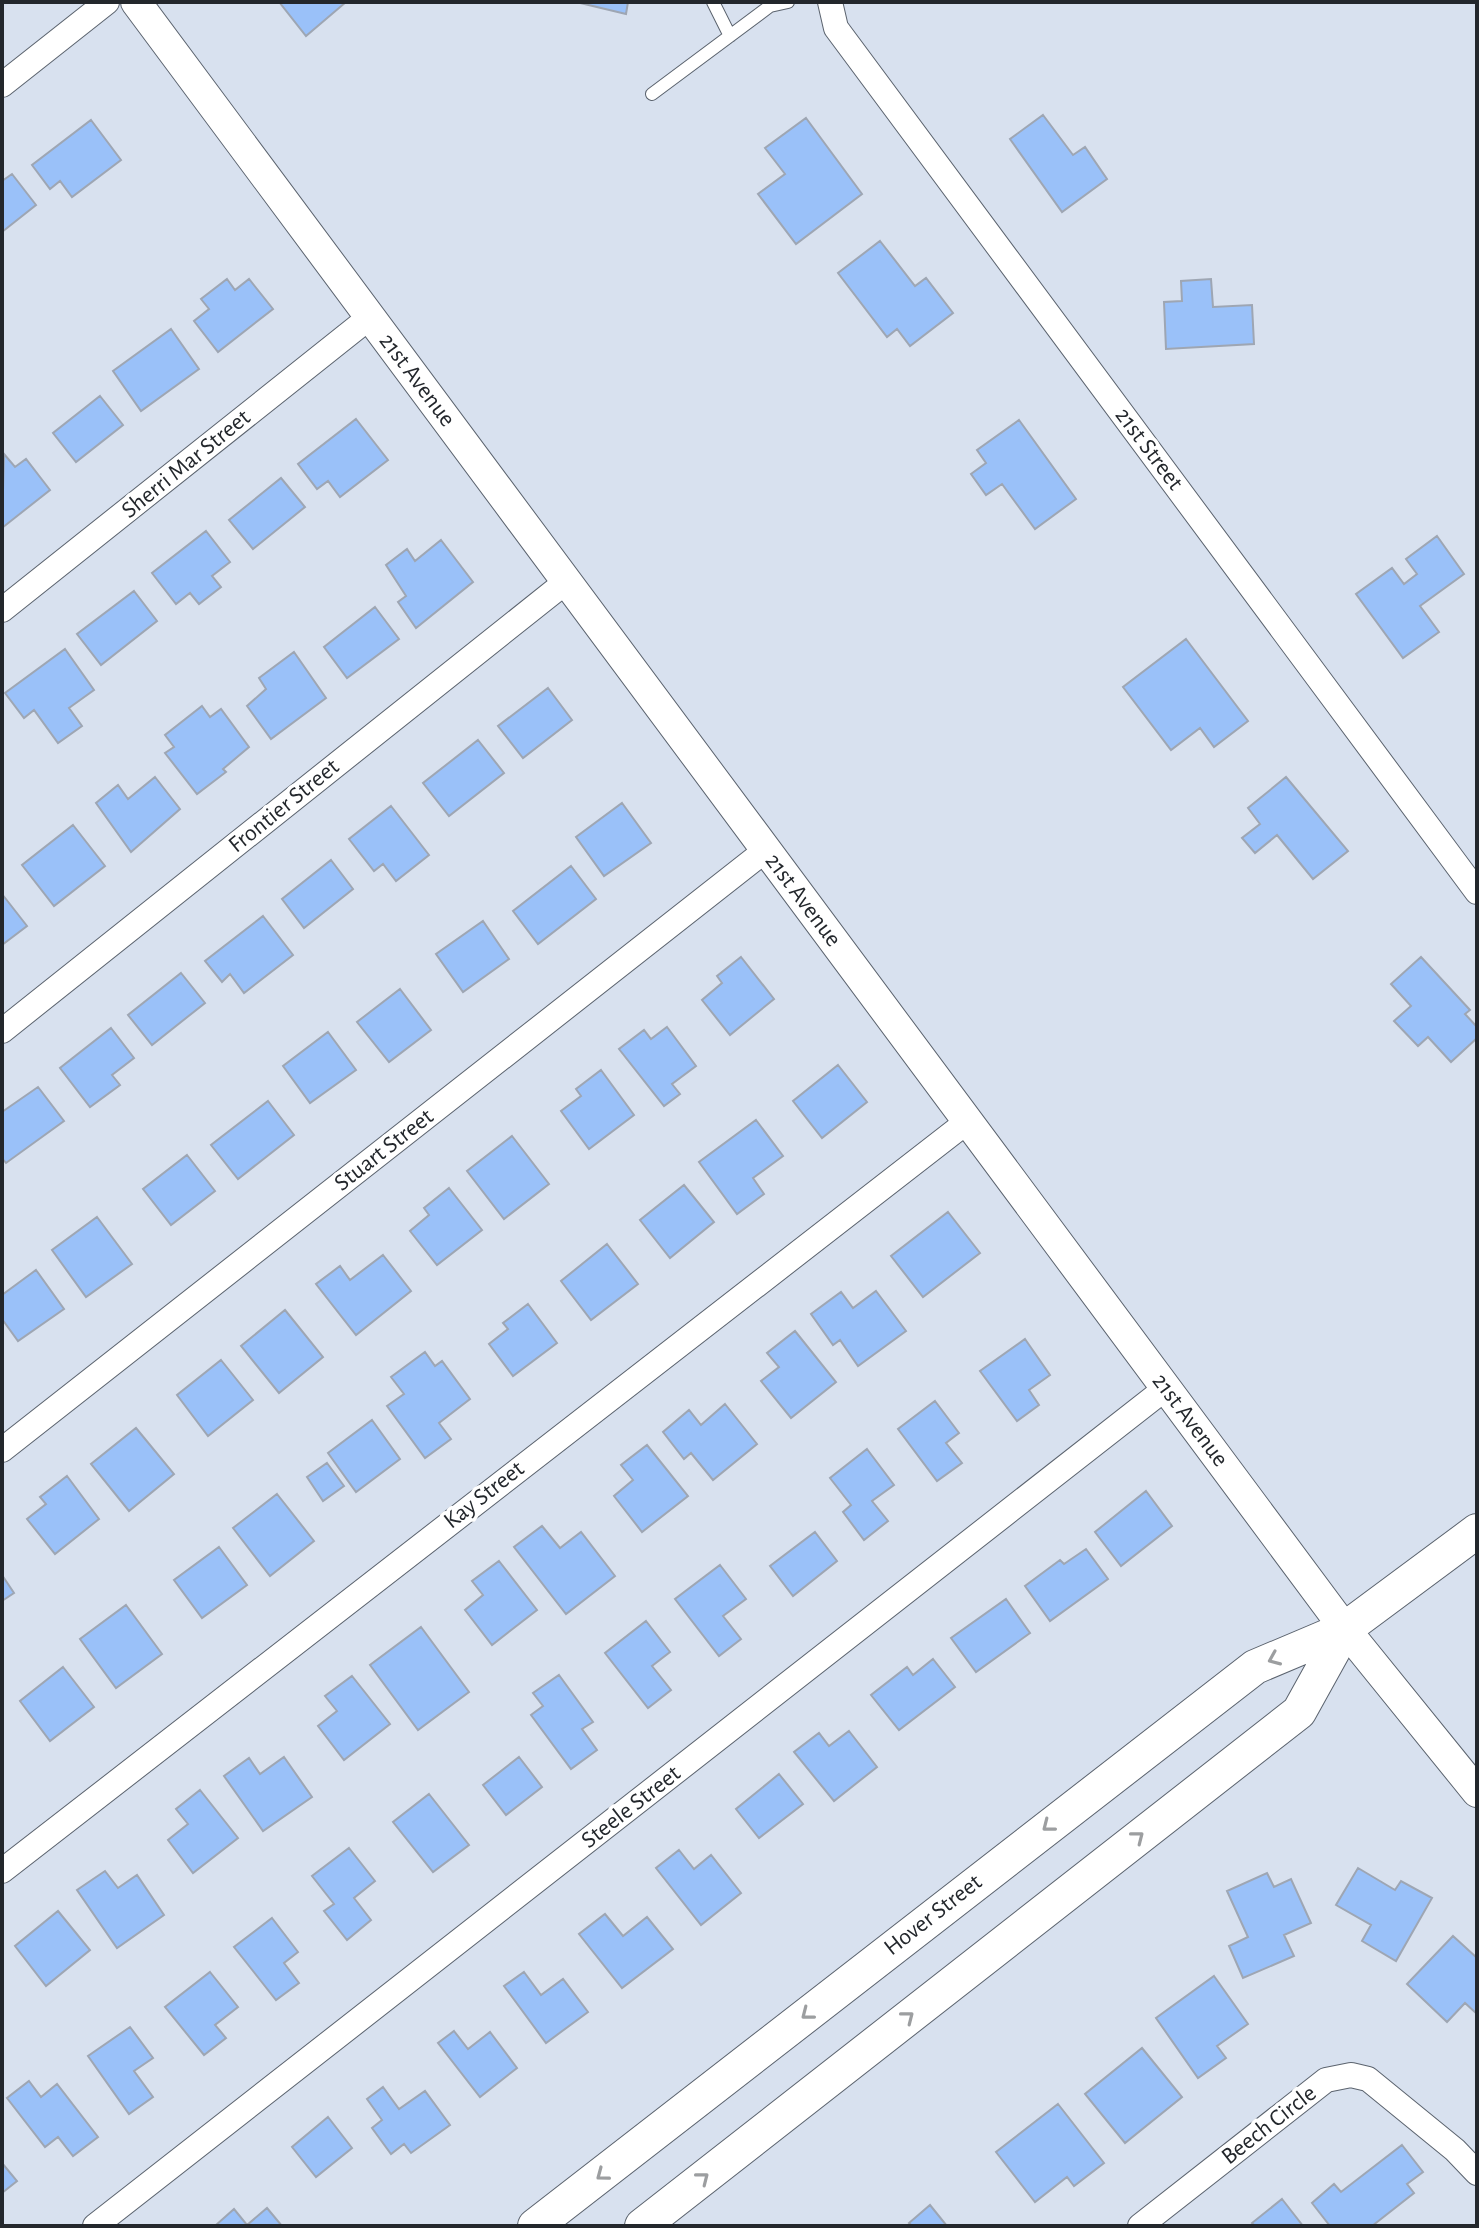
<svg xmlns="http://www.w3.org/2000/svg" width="1479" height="2228" viewBox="0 0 1479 2228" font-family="'Alegreya Sans',sans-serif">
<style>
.building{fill:#9ac1f9;stroke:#9ea6b3;stroke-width:2}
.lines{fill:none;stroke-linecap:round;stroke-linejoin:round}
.service-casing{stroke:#5b636e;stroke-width:14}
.minor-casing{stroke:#5b636e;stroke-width:26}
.tertiary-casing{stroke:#5b636e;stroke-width:32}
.secondary-casing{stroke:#5b636e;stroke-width:36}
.service{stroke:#fff;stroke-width:12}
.minor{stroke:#fff;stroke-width:24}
.tertiary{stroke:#fff;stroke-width:30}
.secondary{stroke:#fff;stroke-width:34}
.oneway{stroke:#9c9ea0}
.labels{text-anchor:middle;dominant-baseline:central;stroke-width:7;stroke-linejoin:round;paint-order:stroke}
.street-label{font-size:24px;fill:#23272c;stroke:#fff}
</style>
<rect width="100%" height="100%" fill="#d8e1ef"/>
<path class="building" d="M346,2L306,36L280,3L281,2Z
M576,2H628L626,14Z
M1043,115L1073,155L1085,147L1107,179L1062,212L1010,139Z
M806,118L862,194L796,244L758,194L785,174L765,148Z
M91,120L121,160L72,197L60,181L50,189L32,165Z
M12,174L36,205L2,232V181Z
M880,241L915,286L926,278L953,313L910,346L897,329L887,337L838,273Z
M227,279L235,290L249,279L273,309L218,352L194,321L209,309L201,299Z
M1211,279L1213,307L1252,305L1254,344L1166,349L1164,302L1182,301L1181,281Z
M171,329L199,369L141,411L113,371Z
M100,396L123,425L76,462L53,433Z
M356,419L388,460L340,497L328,481L317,489L298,464Z
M1019,420L1076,499L1035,529L1002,484L986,495L971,474L986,463L977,450Z
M4,454L15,467L26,459L50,490L2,528Z
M281,478L305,507L253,549L229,520Z
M206,531L230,562L212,576L221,587L199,604L190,593L176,604L152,573Z
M1437,536L1464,574L1420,606L1439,632L1403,658L1356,594L1392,568L1404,584L1417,574L1406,559Z
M441,540L473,582L416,628L398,602L406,596L386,565L407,549L415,561Z
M134,591L157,621L101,665L77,634Z
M375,607L399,639L347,678L324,647Z
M1186,639L1248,721L1214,747L1200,728L1171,750L1123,687Z
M65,649L94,690L69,708L82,726L58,743L34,710L24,718L5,693Z
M294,652L326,698L271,739L247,706L266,689L259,678Z
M548,688L572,720L523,758L498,726Z
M202,706L210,717L221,709L249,747L223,769L226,772L197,794L165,753L174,747L165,735Z
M478,740L504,773L449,816L423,783Z
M155,777L180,809L131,852L96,803L118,785L128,799Z
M1286,777L1348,851L1313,879L1277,835L1255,853L1242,838L1260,824L1248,808Z
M622,803L651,843L604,876L576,837Z
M391,806L429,855L396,881L383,864L374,871L349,839Z
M73,825L105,866L54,906L22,865Z
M331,860L353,889L304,928L282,899Z
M571,866L596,899L538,944L513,911Z
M2,894L27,926L2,945Z
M263,916L293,955L244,993L230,974L222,982L205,961Z
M483,921L509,959L463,992L436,954Z
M741,957L774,999L730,1035L702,1000L722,983L717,976Z
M1421,957L1470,1010L1465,1014L1477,1027V1038L1451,1062L1428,1037L1418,1046L1394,1021L1411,1006L1391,984Z
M181,973L205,1003L152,1045L128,1015Z
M400,989L431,1030L389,1062L357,1022Z
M667,1027L696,1066L672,1084L680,1094L664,1106L619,1049L644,1030L651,1039Z
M111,1028L134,1058L112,1075L120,1085L90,1107L60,1068Z
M328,1032L356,1070L310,1103L283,1066Z
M838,1065L867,1102L822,1138L793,1101Z
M601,1070L634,1115L589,1149L561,1111L581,1096L576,1089Z
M38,1087L64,1121L6,1163L2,1158V1112Z
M268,1101L294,1135L238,1179L211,1145Z
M756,1120L783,1156L753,1178L764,1194L737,1214L699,1162Z
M512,1136L549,1184L504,1219L467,1171Z
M187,1155L215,1191L171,1225L143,1189Z
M684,1185L714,1222L670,1258L640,1220Z
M449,1188L482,1230L437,1265L410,1231L429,1215L424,1208Z
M948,1212L980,1253L923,1297L891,1256Z
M97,1217L132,1264L86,1297L52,1250Z
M607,1244L638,1284L591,1320L561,1281Z
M383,1255L411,1291L356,1335L316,1284L340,1266L350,1280Z
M36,1270L64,1309L18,1341L2,1319V1295Z
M876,1291L906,1331L858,1366L840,1340L833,1345L811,1314L841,1292L853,1308Z
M528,1304L557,1343L513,1376L489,1344L508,1329L503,1323Z
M285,1310L323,1357L279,1393L241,1346Z
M795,1331L836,1382L791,1418L761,1381L779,1367L767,1353Z
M1025,1339L1050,1375L1029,1390L1039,1405L1017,1421L980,1371Z
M425,1352L435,1366L442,1361L470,1399L439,1423L451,1439L425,1458L387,1406L404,1394L391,1377Z
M221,1360L253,1400L208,1436L177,1395Z
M935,1401L959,1433L946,1443L962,1463L937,1481L898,1429Z
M725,1404L757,1444L713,1480L691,1453L684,1459L663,1432L689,1410L701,1425Z
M372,1420L400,1459L356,1492L328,1453Z
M136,1428L174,1474L129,1511L91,1464Z
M647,1445L688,1496L642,1532L614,1496L633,1480L621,1465Z
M867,1449L894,1485L872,1501L888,1521L864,1540L843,1512L851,1505L830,1478Z
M327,1463L344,1486L323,1501L307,1477Z
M67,1476L99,1519L55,1554L27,1519L46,1504L40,1497Z
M1146,1491L1172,1526L1121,1566L1095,1532Z
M277,1494L314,1541L270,1576L233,1528Z
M542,1526L560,1548L581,1532L615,1576L566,1614L514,1547Z
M815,1532L837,1561L793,1596L770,1566Z
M219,1547L247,1585L202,1618L174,1580Z
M1086,1549L1108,1579L1050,1621L1025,1586L1060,1560L1064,1564Z
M499,1561L537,1610L492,1645L465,1610L483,1595L472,1581Z
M720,1565L746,1599L723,1616L741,1639L719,1656L675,1599Z
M2,1575L14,1593L2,1601Z
M1006,1599L1030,1633L976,1672L951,1638Z
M126,1605L162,1654L116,1688L80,1639Z
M646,1621L670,1652L652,1666L671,1690L648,1708L605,1653Z
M421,1627L469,1692L418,1730L370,1665Z
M933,1659L955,1687L899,1730L871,1695L907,1667L913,1675Z
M63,1667L94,1707L50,1741L20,1701Z
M559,1675L593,1722L582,1729L597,1750L571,1769L531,1715L543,1706L533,1693Z
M352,1676L390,1724L344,1760L318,1726L337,1711L325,1696Z
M849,1731L877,1767L834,1801L794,1752L819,1733L829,1746Z
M284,1757L312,1797L263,1831L224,1776L249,1758L260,1774Z
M519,1757L542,1787L506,1815L483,1785Z
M779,1774L803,1804L759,1838L736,1809Z
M200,1790L238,1838L193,1873L168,1840L188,1824L176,1809Z
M429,1794L469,1845L433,1872L393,1822Z
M349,1848L375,1881L354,1898L371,1920L347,1940L324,1911L334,1904L312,1876Z
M679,1850L694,1869L711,1855L741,1893L701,1925L656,1868Z
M1358,1868L1395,1890L1401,1881L1432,1898L1396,1961L1362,1941L1371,1925L1336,1905Z
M105,1871L118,1888L137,1875L164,1915L117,1948L77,1890Z
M1267,1873L1274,1887L1291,1879L1311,1923L1284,1935L1294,1956L1243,1978L1229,1946L1248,1937L1227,1891Z
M58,1911L90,1950L46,1986L15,1946Z
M605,1914L623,1936L647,1917L673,1949L622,1988L579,1934Z
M272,1918L298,1952L284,1963L299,1983L276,2000L234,1947Z
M1453,1936L1477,1958V2014L1465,2003L1447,2022L1407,1984Z
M210,1972L238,2007L215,2025L226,2038L204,2055L165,2007Z
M524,1972L541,1995L563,1979L588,2012L546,2043L504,1986Z
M1214,1976L1248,2024L1217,2046L1226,2058L1198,2078L1156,2018Z
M130,2027L153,2058L134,2071L153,2097L129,2114L88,2056Z
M454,2031L468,2049L490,2032L517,2068L480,2097L438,2043Z
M1142,2048L1182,2097L1125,2143L1085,2094Z
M29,2081L41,2097L57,2084L98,2137L73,2156L58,2137L45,2147L7,2098Z
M383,2087L399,2109L425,2091L450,2125L411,2153L404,2144L391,2154L372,2128L382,2120L367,2099Z
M1058,2104L1104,2163L1074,2186L1067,2177L1035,2202L996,2152Z
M328,2117L352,2148L316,2177L292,2147Z
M1402,2145L1423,2172L1407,2184L1414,2193L1372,2226H1330L1312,2203L1334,2184L1341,2192Z
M2,2163L17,2181L2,2193Z
M1282,2199L1303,2226H1255L1252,2223Z
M930,2205L947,2226H912L909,2223Z
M267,2208L282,2226L216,2225L234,2209L247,2225Z"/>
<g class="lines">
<defs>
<path id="service" d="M713,2L730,36
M652,94L770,6L788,2"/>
<path id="minor" d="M830,2L836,28L1477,892
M2,85L107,2
M2,610L370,317
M2,1031L567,581
M2,1450L766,850
M2,1871L968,1121
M95,2226L1166,1388
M1140,2226L1326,2080L1351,2075L1368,2079L1455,2150L1477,2173"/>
<path id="tertiary" d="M136,2L1345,1629L1477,1792"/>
<path id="secondary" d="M535,2226L1255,1667L1345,1629L1477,1531
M642,2226L1299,1712L1345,1629"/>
</defs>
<use href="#service" class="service-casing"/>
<use href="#minor" class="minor-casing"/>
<use href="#tertiary" class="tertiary-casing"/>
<use href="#secondary" class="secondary-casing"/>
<use href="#service" class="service"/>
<use href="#minor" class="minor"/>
<use href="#tertiary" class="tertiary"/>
<use href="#secondary" class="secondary"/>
</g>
<defs><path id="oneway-chevron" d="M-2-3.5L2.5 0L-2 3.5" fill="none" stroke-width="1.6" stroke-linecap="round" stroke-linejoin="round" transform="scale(2)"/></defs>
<g class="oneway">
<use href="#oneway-chevron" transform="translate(1274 1659) rotate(157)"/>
<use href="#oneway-chevron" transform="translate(1048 1826) rotate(142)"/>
<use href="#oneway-chevron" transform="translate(1138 1837) rotate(-38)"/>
<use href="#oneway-chevron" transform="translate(807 2014) rotate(142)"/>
<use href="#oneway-chevron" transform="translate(908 2017) rotate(-38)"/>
<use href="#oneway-chevron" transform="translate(602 2175) rotate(143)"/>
<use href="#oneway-chevron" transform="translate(703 2178) rotate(-38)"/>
</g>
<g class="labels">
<g class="street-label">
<text transform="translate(417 380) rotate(53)">21st Avenue</text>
<text transform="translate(1149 449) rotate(53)">21st Street</text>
<text transform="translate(186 464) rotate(-39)">Sherri Mar Street</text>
<text transform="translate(284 806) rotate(-39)">Frontier Street</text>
<text transform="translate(803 900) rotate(53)">21st Avenue</text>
<text transform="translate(384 1150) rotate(-38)">Stuart Street</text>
<text transform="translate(1190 1420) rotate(53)">21st Avenue</text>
<text transform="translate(484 1495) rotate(-38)">Kay Street</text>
<text transform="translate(631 1807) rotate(-38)">Steele Street</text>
<text transform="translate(933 1915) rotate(-38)">Hover Street</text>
<text transform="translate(1269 2125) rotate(-38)">Beech Circle</text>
</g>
</g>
<rect width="1479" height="2228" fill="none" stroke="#23272c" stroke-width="8"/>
</svg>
